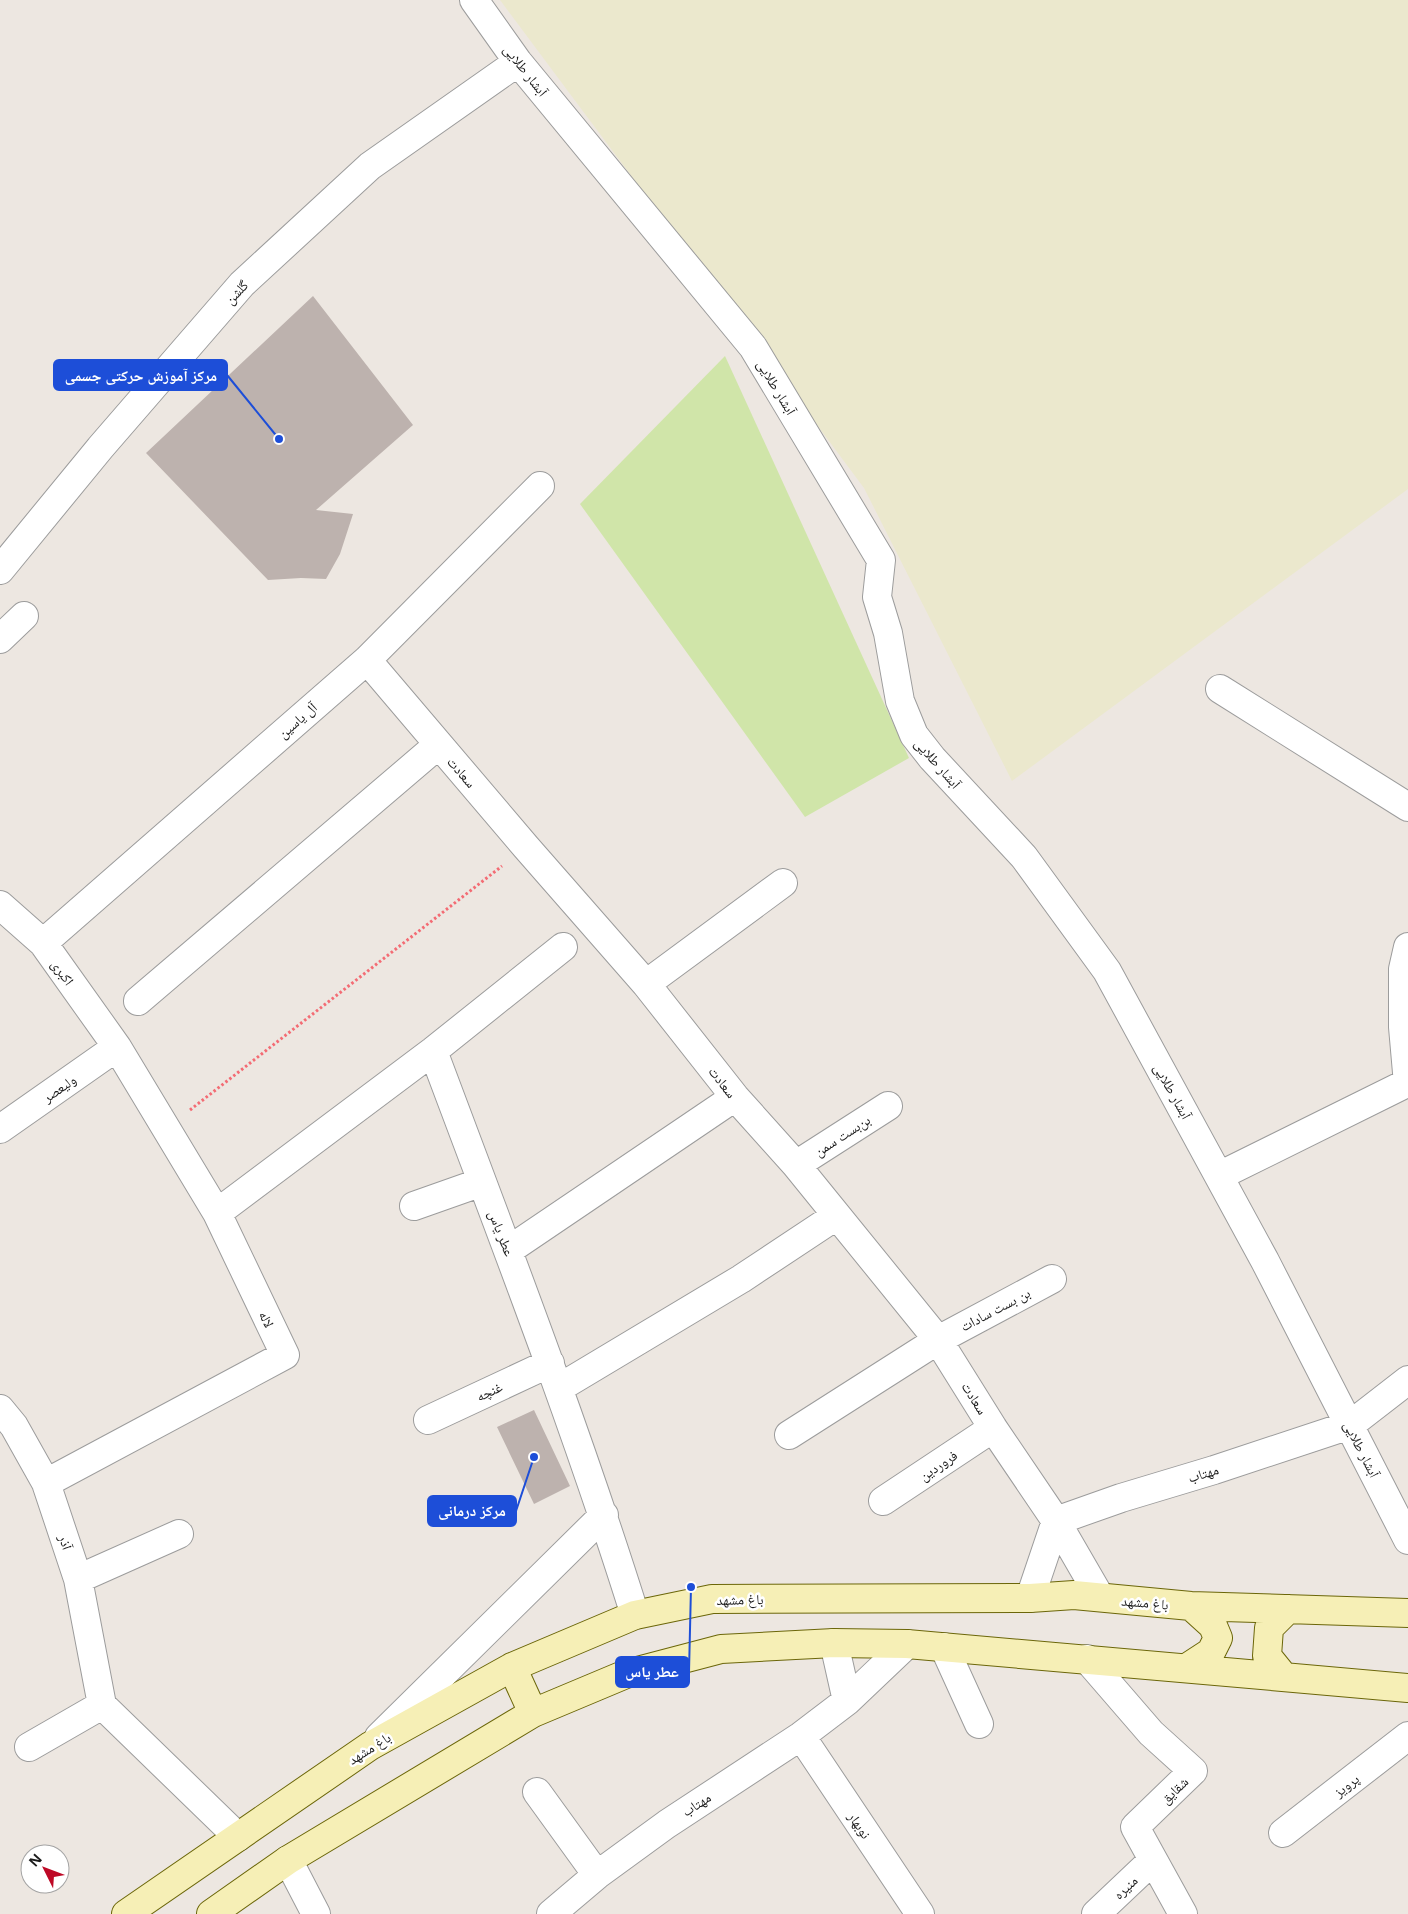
<svg xmlns="http://www.w3.org/2000/svg" width="1408" height="1914" viewBox="0 0 1408 1914" font-family="'Noto Sans','Noto Naskh Arabic',sans-serif">
<style>
.farmland{fill:#ebe8cd}
.grass{fill:#d0e5a9}
.building{fill:#bdb2ae}
.lines{fill:none;stroke-linecap:round;stroke-linejoin:round}
.street-casing{stroke:#9c9c9c;stroke-width:30}
.secondary-casing{stroke:#6b6609;stroke-width:30}
.path{stroke:#f36c74;stroke-width:3;stroke-dasharray:2.5 2.5;stroke-linecap:butt}
.street{stroke:#fff;stroke-width:28}
.secondary{stroke:#f6efb6;stroke-width:28}
.labels{text-anchor:middle;dominant-baseline:central;stroke-width:5;stroke-linejoin:round;paint-order:stroke}
.street-label{font-size:14px;fill:#1b1b1b;stroke:#fff}
.leader{fill:none;stroke:#1d4ed8;stroke-width:2}
.callout-dot{fill:#1d4ed8;stroke:#fff;stroke-width:2}
.callout{fill:#1d4ed8;stroke:#1d4ed8;stroke-width:2}
.callout-label{font-size:15px;text-anchor:middle;font-weight:bold;fill:#fff}
</style>
<rect width="100%" height="100%" fill="#ede7e1"/>
<path class="farmland" d="M500,0H1408V489L1012,781L864,488Z"/>
<path class="grass" d="M725,356L909,758L805,817L580,504Z"/>
<path class="building" d="M313,296L413,425L316,510L353,514L340,554L326,579L301,578L268,580L146,453Z
M534,1410L570,1486L534,1504L497,1427Z"/>
<g class="lines">
<defs>
<path id="street" d="M474,0L518,62L753,347L881,560L877,597L888,633L900,701L914,735L932,758L1024,857L1107,971L1265,1261L1408,1540
M0,570L100,448L242,284L370,166L518,62
M0,639L24,616
M367,660L526,847L646,984L735,1097L796,1165L938,1340L993,1428L1056,1521L1100,1597
M1220,689L1408,807
M0,905L43,943L117,1047L217,1213L285,1355L46,1483
M43,943L367,660L540,486
M1408,947L1403,969V1027L1408,1084
M646,984L783,883
M138,1001L438,745
M433,1051C503,1238 575,1424 635,1615
M0,1129L117,1047
M796,1165L888,1106
M1219,1176L1407,1083
M414,1206L482,1182
M217,1213L433,1051L563,947
M509,1250L735,1097
M559,1388L741,1279L836,1216
M0,1409L14,1426L46,1483L78,1579L179,1534
M428,1420L550,1363
M789,1435L938,1340L1052,1279
M883,1501L993,1428
M1056,1521L1121,1498L1214,1470L1350,1425L1408,1380
M78,1579L102,1705
M1030,1598L1056,1521
M834,1643L847,1701
M944,1647L979,1724
M1087,1659L1151,1733L1193,1771L1135,1827L1183,1914
M801,1736L920,1914
M379,1737L604,1515
M29,1747L102,1705L238,1837
M537,1792L597,1875
M1283,1833L1408,1736
M288,1860L316,1914
M551,1914L597,1875L667,1824L801,1736L847,1701L907,1644
M1096,1914L1153,1860"/>
<path id="secondary" d="M512,1667L533,1713
M1188,1667L1211,1652L1218,1638L1213,1626L1191,1606
M1284,1677L1267,1656L1269,1628L1288,1609
M126,1914L370,1746L512,1667L635,1615L712,1599L1030,1598L1074,1595L1191,1606L1408,1613
M211,1914L288,1860L533,1713L626,1674L721,1649L834,1643L907,1644L1408,1688"/>
</defs>
<use href="#street" class="street-casing"/>
<use href="#secondary" class="secondary-casing"/>
<path class="path" d="M190,1110L502,866"/>
<use href="#street" class="street"/>
<use href="#secondary" class="secondary"/>
</g>
<g class="labels">
<g class="street-label">
<text transform="translate(526 70) rotate(52)">آبشار طلایی</text>
<text transform="translate(236 292) rotate(-47)">گلشن</text>
<text transform="translate(777 387) rotate(59)">آبشار طلایی</text>
<text transform="translate(297 720) rotate(-41)">آل یاسین</text>
<text transform="translate(938 763) rotate(49)">آبشار طلایی</text>
<text transform="translate(462 772) rotate(49)">سعادت</text>
<text transform="translate(63 972) rotate(54)">اکبری</text>
<text transform="translate(723 1082) rotate(52)">سعادت</text>
<text transform="translate(59 1088) rotate(-35)">ولیعصر</text>
<text transform="translate(1173 1091) rotate(61)">آبشار طلایی</text>
<text transform="translate(842 1135) rotate(-33)">بن‌بست سمن</text>
<text transform="translate(502 1233) rotate(69)">عطر یاس</text>
<text transform="translate(995 1309) rotate(-28)">بن بست سادات</text>
<text transform="translate(267 1319) rotate(64)">لاله</text>
<text transform="translate(489 1391) rotate(-25)">غنچه</text>
<text transform="translate(975 1398) rotate(58)">سعادت</text>
<text transform="translate(1362 1449) rotate(63)">آبشار طلایی</text>
<text transform="translate(938 1465) rotate(-34)">فروردین</text>
<text transform="translate(1203 1473) rotate(-17)">مهتاب</text>
<text transform="translate(66 1542) rotate(72)">آذر</text>
<text transform="translate(740 1599) rotate(-1)">باغ مشهد</text>
<text transform="translate(1145 1602) rotate(5)">باغ مشهد</text>
<text transform="translate(369 1748) rotate(-32)">باغ مشهد</text>
<text transform="translate(1346 1785) rotate(-38)">پرویز</text>
<text transform="translate(1174 1790) rotate(-44)">شقایق</text>
<text transform="translate(696 1804) rotate(-33)">مهتاب</text>
<text transform="translate(860 1825) rotate(56)">نوبهار</text>
<text transform="translate(1125 1887) rotate(-43)">منیره</text>
</g>
</g>
<path class="leader" d="M279 439L227 375M534 1457L516 1511M691 1587L689 1672"/>
<g class="callout-dot">
<circle cx="279" cy="439" r="5"/>
<circle cx="534" cy="1457" r="5"/>
<circle cx="691" cy="1587" r="5"/>
</g>
<g class="callout">
<rect x="54" y="360" width="173" height="30" rx="5"/>
<rect x="428" y="1496" width="88" height="30" rx="5"/>
<rect x="616" y="1657" width="73" height="30" rx="5"/>
</g>
<g class="callout-label">
<text x="141" y="381">مرکز آموزش حرکتی جسمی</text>
<text x="472" y="1516">مرکز درمانی</text>
<text x="652" y="1677">عطر یاس</text>
</g>
<g transform="translate(45 1869) rotate(312)"><circle r="24" fill="#ffffff" stroke="#a4a4a4"/>
<path d="M0-4L9 19L0 12L-9 19Z" fill="#be0926"/>
<text y="-8" font-size="14" font-weight="bold" text-anchor="middle" fill="#1b1b1b">N</text>
</g>
</svg>
